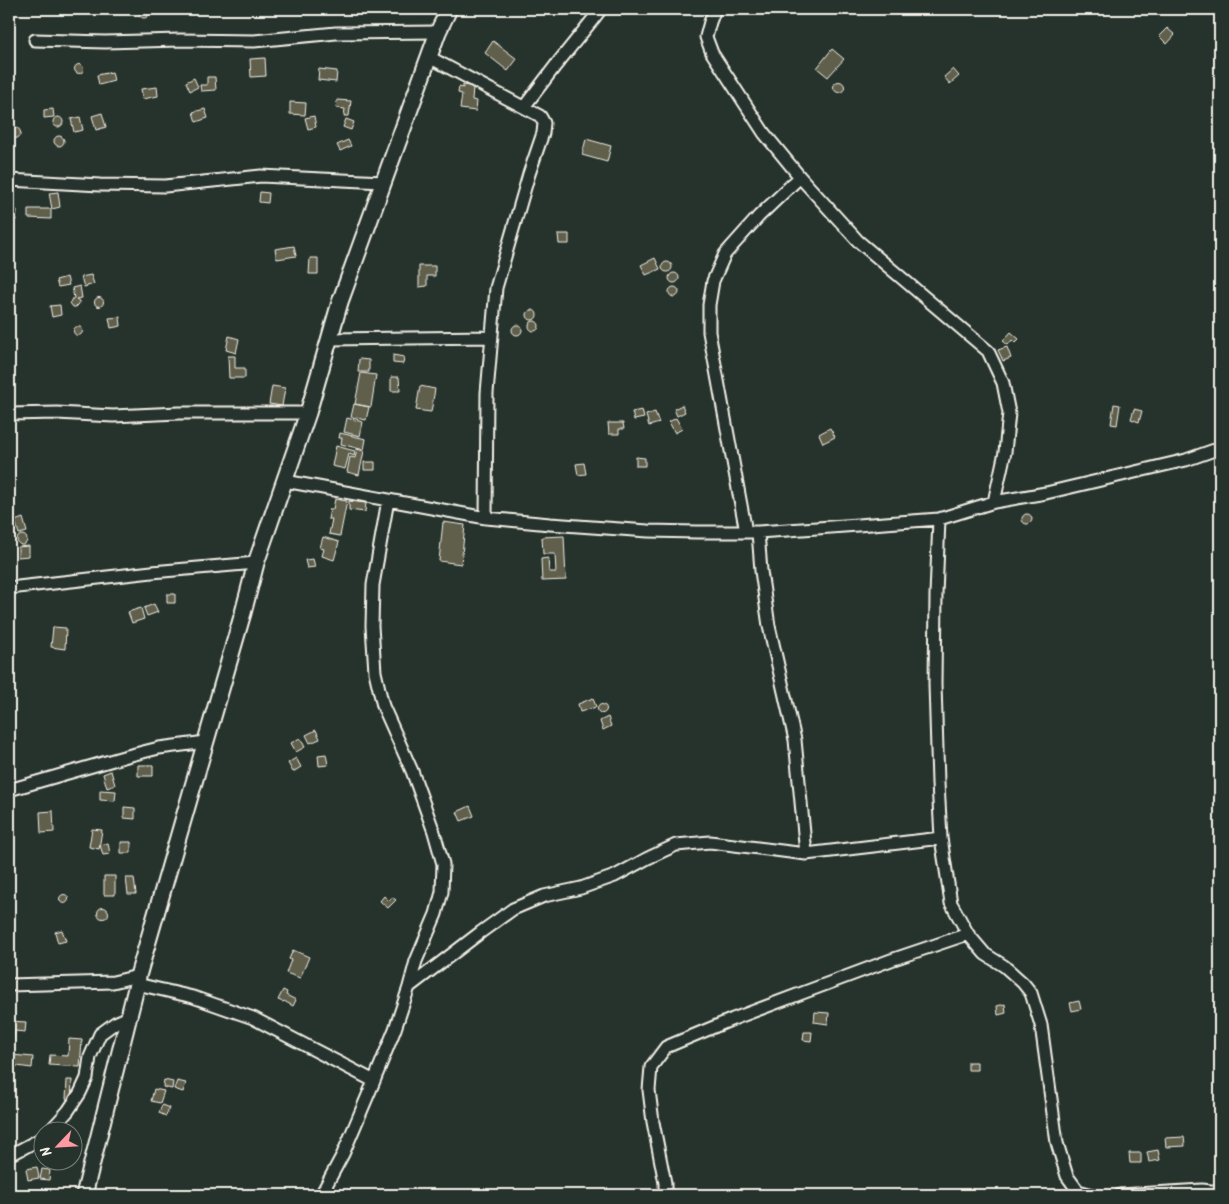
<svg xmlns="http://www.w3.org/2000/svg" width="1229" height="1204" viewBox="0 0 1229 1204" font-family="Kalam,sans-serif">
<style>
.building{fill:#615e4b;stroke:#f4f1e8}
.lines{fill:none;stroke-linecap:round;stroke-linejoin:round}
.minor-casing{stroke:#f4f1e8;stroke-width:15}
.major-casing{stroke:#f4f1e8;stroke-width:19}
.minor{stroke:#26332d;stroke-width:11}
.major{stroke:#26332d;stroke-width:15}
</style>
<rect width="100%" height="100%" fill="#26332d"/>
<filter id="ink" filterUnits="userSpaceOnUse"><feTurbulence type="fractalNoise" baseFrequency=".02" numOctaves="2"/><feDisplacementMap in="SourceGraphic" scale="10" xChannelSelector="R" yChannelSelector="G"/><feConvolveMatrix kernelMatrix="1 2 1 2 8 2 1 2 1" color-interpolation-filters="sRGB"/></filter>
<g filter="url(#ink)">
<path class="building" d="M139 13a5 5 0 1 1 10 0a5 5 0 1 1-10 0Z
M1167,28L1175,35L1167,44L1159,36Z
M493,41L517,59L508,71L485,53Z
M832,49L844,59L828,77L817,68Z
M265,58L266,76L251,77L250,59Z
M74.5 69a4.5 4.5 0 1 1 9 0a4.5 4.5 0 1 1-9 0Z
M319,69L337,71L336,82L318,80Z
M953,69L959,76L950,84L944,77Z
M112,72L114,81L99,85L97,75Z
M207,77H215L216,90L201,91L200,85H207Z
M194,78L198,87L190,91L186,82Z
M833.5 87a5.5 5.5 0 1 1 11 0a5.5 5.5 0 1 1-11 0Z
M463,85L473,87L472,100L477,101L476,111L460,109L462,94L458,93L459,87L463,88Z
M157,87L158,96L143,99L141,89Z
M337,100L351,101L349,116H344L345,109L336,108Z
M290,102L306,103L305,115L290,114Z
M53,109L54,117L44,118V110Z
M205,109L208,118L196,122L193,112Z
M102,113L106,127L96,130L92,116Z
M314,116L316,127L308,129L305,118Z
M80,117L83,130L74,132L71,119Z
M53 122a5 5 0 1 1 10 0a5 5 0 1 1-10 0Z
M346,119L354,122L351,130L343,127Z
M9.5 133a5.5 5.5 0 1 1 11 0a5.5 5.5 0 1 1-11 0Z
M54 141a5 5 0 1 1 10 0a5 5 0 1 1-10 0Z
M586,139L611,146L607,162L582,155Z
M348,140L351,146L340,151L337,145Z
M58,192L60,207L52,209L49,193Z
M260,192L269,193L268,203L259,202Z
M28,209H51V219L28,218Z
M9,210H17L16,220L10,219L9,227Z
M558,234H569V244H559Z
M294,246L296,256L277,259L275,249Z
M310,258H318V274H309Z
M655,258L660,269L646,275L641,265Z
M662 267a5 5 0 1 1 10 0a5 5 0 1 1-10 0Z
M419,266H435V276H427V286L419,287Z
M669 278a5 5 0 1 1 10 0a5 5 0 1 1-10 0Z
M91,275L94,284L84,287L81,277Z
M67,277L69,285L58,287L56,280Z
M80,286L82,298L76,299L79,301V304L76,307H73L70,303L71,300L74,298L72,288Z
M669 292a5 5 0 1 1 10 0a5 5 0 1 1-10 0Z
M94.5 302a4.5 4.5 0 1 1 9 0a4.5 4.5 0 1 1-9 0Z
M60,305L61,315L52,317L50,306Z
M527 315a5 5 0 1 1 10 0a5 5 0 1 1-10 0Z
M120,317L121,326L111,328L109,318Z
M529 326a5 5 0 1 1 10 0a5 5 0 1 1-10 0Z
M512 330a5 5 0 1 1 10 0a5 5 0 1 1-10 0Z
M73.5 331a4.5 4.5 0 1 1 9 0a4.5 4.5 0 1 1-9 0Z
M1011,332L1019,339L1015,343L1012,340L1008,345L1003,341Z
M229,336L239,339L236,353L226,350Z
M1007,347L1011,358L1003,361L998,350Z
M393,355L404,357L403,364L393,363Z
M228,356H235V368H245V378H229Z
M359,359L369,360V372H358Z
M361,373L376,375L371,407L355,404Z
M391,377H399L400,391H391Z
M272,386L285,388L282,406L269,404Z
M420,386L435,389L431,412L416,410Z
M354,404L369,407L366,420L351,417Z
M1114,404L1120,405L1117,425L1111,424Z
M682,405L685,412L677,416L674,409Z
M1134,409L1142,411L1139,422L1131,419Z
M642,410L644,418L634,420L632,412Z
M655,412L659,423L649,426L646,415Z
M347,418L363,422L360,436L344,432Z
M676,418L682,429L675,433L669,422Z
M608,423H623L624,429H619V434H609Z
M830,428L835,437L823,443L819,434Z
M340,433L366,439L364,450L341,444L342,438H339Z
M336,446L355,451L354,456L349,454L345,469L332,466Z
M357,449L364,451L359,475L347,472L350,457L355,458Z
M636,457L645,458V466H636Z
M364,462H375V470H364Z
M584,463L586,474L578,475L576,464Z
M335,499L347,501L340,536L329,534L332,519H328L330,509H333Z
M349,501L366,503L365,512L349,510Z
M1022 519a5 5 0 1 1 10 0a5 5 0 1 1-10 0Z
M23,518L27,532L19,534L15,521Z
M443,522L465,525L461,564L439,561Z
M17 540a5 5 0 1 1 10 0a5 5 0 1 1-10 0Z
M564,536L566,580L542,581L541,559L548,558L549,572H556L555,554H543L542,537Z
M323,537L339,542L334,560L322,556L324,549L320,548Z
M29,546V556L18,557V547Z
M313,559L315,567L307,568L305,560Z
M167,594H175V603H167Z
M154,604L158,612L147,616L144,608Z
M141,608L144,619L132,623L128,612Z
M53,627L66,628L65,649L51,647Z
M593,698L596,707L580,712L578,704Z
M597.5 709a4.5 4.5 0 1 1 9 0a4.5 4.5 0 1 1-9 0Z
M608,717L611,726L603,730L600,721Z
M316,730L320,739L310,743L306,735Z
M300,738L305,747L296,752L291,743Z
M326,754L328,765L319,766L318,755Z
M296,758L301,767L293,772L288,763Z
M138,765H153V776H138Z
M111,771L115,785L107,788L103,774Z
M100,790L116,791L115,801L100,800Z
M470,806L474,816L461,821L457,812Z
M124,807L135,808V819L124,818Z
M53,811L54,832L41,833L40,812Z
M92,829L102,830L99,849L89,847Z
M121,842H131V853H121Z
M108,843L110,854L103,855L100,845Z
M104,876H115V895H104Z
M126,878H134L136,894H128Z
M59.5 899a4.5 4.5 0 1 1 9 0a4.5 4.5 0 1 1-9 0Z
M384,896L389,901L392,897L396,900L388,908L380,901Z
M97.5 913a5.5 5.5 0 1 1 11 0a5.5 5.5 0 1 1-11 0Z
M62,930L66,941L58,943L55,932Z
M293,950L309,957L300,978L286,973L291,960L289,959Z
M283,990L287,992L286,995L296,1000L293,1006L284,1001L283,1002L278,1000Z
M1079,1001L1081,1009L1072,1011L1070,1003Z
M1005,1004L1006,1013L998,1015L997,1006Z
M815,1012L829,1013L828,1024L814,1022Z
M9,1021L26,1022L25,1032L15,1031L12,1055L33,1057L32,1068L9,1065Z
M804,1032H812L811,1041L803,1040Z
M69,1039L82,1040L80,1067L49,1065L50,1055L68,1056Z
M968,1062H977V1070H968Z
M67,1080H72L71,1100L66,1099Z
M164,1080L173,1082L172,1089L163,1087Z
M177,1081L186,1083L183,1092L174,1089Z
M154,1089L164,1091L160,1103L151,1101Z
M162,1105L169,1108L166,1116L159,1113Z
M1184,1137L1185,1146L1166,1147L1165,1138Z
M1158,1150L1160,1160L1149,1162L1147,1152Z
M1129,1153H1141V1163H1130Z
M37,1167L39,1178L28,1180L26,1169Z
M42,1169L50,1170L49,1180L40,1179Z"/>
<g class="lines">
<defs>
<path id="minor" d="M715,9L710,22L706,37L712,53L764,133L800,177L858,241L988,351L1003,383L1009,413L1005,452L994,502
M35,40L105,42L180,40L254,41L336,33L438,32
M429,57L540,116L544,123L543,133L529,174L496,288L487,393L486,518
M524,107L556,65L594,18L601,9
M9,180L100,185L165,186L261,176L383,182
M329,339L491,337
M9,414L57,413L113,416L179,413H308
M285,481L486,518L550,524L648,531L697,532H758L817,528L939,519L994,502L1046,493L1186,460L1220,448
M388,500L373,585L372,626L375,672L383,706L412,771L434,832L443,864L442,892L436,914L416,961L409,987
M939,519L936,595L935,684L938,783L941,838L951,903L968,934L985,954L1004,966L1023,983L1031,993L1041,1025L1057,1143L1067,1176L1078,1191L1093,1195
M746,532L709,332V305L713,281L725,254L759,216L800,177
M758,532L761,571L769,626L795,740L806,854
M9,588L152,572L256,563
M9,790L127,756L159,748L206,742
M137,984L193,997L253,1018L374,1081
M9,985L113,982L138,976
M49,1132L68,1111L80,1093L87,1078L90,1057L100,1034L115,1023L129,1017
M9,1153L16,1152L42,1138
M321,1195L343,1154L374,1081L395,1029L409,987L481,932L513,909L544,896L581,888L615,876L648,858L676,845L710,842L806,854L941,838
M665,1195V1183L653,1122L649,1090L651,1067L666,1047L733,1019L805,992L891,960L968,934
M1120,1195L1202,1190L1220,1192"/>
<path id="major" d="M84,1195L137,984L138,976L243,613L256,563L308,413L340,302L438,32L449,9"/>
</defs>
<use href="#minor" class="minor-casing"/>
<use href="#major" class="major-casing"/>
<use href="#minor" class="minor"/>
<use href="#major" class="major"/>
</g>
</g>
<rect width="1229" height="1204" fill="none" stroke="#26332d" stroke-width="30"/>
<rect x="15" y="15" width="1199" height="1174" fill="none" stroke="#f4f1e8" stroke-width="2" filter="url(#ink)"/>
<g transform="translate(58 1146) rotate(245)"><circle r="24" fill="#26332d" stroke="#787f78"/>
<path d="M0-4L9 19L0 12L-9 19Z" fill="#ff9aa2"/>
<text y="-8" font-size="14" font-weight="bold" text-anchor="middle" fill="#f4f1e8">N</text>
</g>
</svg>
